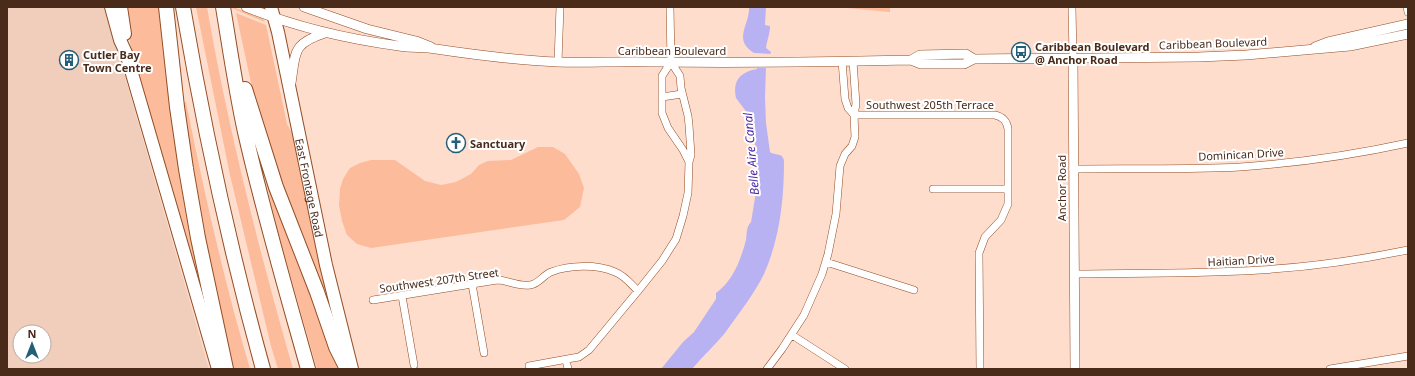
<svg xmlns="http://www.w3.org/2000/svg" width="1415" height="376" viewBox="0 0 1415 376" font-family="'Noto Sans',sans-serif">
<style>
.built{fill:#f1cdbb;fill-rule:evenodd}
.green{fill:#fcbb9a}
.water{fill:#b8b2f3}
.pier{fill:#feddcd}
.lines{fill:none;stroke-linecap:round;stroke-linejoin:round}
.minor-casing{stroke:#924d24;stroke-width:8}
.tertiary-casing{stroke:#924d24;stroke-width:10}
.primary-casing{stroke:#924d24;stroke-width:14}
.motorway-casing{stroke:#924d24;stroke-width:16}
.minor{stroke:#fff;stroke-width:7}
.tertiary{stroke:#fff;stroke-width:9}
.primary{stroke:#fff;stroke-width:12}
.motorway{stroke:#fff;stroke-width:14}
.labels{text-anchor:middle;dominant-baseline:central;stroke-width:4;stroke-linejoin:round;paint-order:stroke}
.street-label{font-size:11px;fill:#4a2b1a;stroke:#fff}
.poi-label{font-size:11px;font-weight:bold;fill:#4a2b1a;stroke:#fff;text-anchor:start}
.water-label{font-size:12px;font-style:italic;fill:#4c28a4;stroke:#fff}
</style>
<rect width="100%" height="100%" fill="#feddcd"/>
<path class="built" d="M7,7H105L209,369H7ZM20,332H44V356H20Z"/>
<path class="green" d="M125,7H160L170,110L181,181L212,328L134,60L128,33Z
M196,7H207C228,129 259,250 293,369H278L271,346L230,175Z
M229,7H233L263,19L265,22Z
M847,7H890V12L847,8Z
M236,13L266,25L287,124L296,140L326,288L320,289L285,193L253,92Z
M181,102H186C204,192 224,281 250,369H230L214,292Z
M538,147H553L565,154L579,174L584,188L580,207L564,220L371,248L357,244L347,235L342,221L339,205L340,189L343,179L350,168L360,163L371,160H395L425,181L441,185L456,182L471,174L479,165L488,161L511,160Z
M270,181L342,369H317L278,232L266,182Z"/>
<path class="water" d="M749,7H766L765,25L770,26C770,34 767,40 766,48L771,52L766,66L765,98L766,123L770,152C775,156 783,152 784,161C784,199 780,238 764,274C755,293 737,316 725,333C715,345 702,357 692,369H661L683,342L694,332L716,299V293C733,281 741,259 746,240C747,233 746,227 751,222L756,192L755,181V127L754,122L736,98C732,80 741,72 757,69L754,53C732,39 750,25 749,7Z"/>
<path class="pier" d="M754,53L772,54L768,68H754L752,54Z"/>
<g class="lines">
<defs>
<path id="minor" d="M670,7L671,62L662,76V113L668,128L683,150L689,162
M1072,7L1073,58
M1407,7L1408,12
M842,61L845,99L848,108L854,115
M558,62L560,7
M662,97L682,94
M854,115H995C1003,117 1007,121 1008,129V204L1001,220L985,237L979,253L980,369
M1073,169C1129,168 1185,170 1240,167C1297,163 1353,155 1408,143
M933,189H1008
M826,262L914,290
M1074,274C1136,273 1198,274 1260,270C1310,267 1359,260 1408,250
M472,284L484,353
M402,296L414,365
M373,300L497,280C508,280 518,287 530,285C539,284 543,275 551,272C569,265 596,264 615,272C624,275 631,284 638,291
M792,335L845,369
M566,360L568,369
M529,366L573,358L579,357L589,350L638,291L662,261L676,239L683,216L688,193L689,162L691,155L689,125L688,116L681,88L680,76L671,62
M767,369L782,349L804,315L822,274L828,254L836,214L840,166L845,154L852,146L855,137L854,115L856,104L853,61
M1330,369L1408,356"/>
<path id="tertiary" d="M246,7C295,27 347,39 399,46C411,48 424,47 436,49C476,55 516,60 557,62C589,63 622,61 655,62C740,63 826,62 911,60L921,64H964L974,59L1199,57L1246,55L1350,46L1408,34
M304,7L367,29L416,41L431,47
M1315,47L1328,42L1408,24
M1073,58L1075,369
M911,60L920,55L966,54L974,59
M291,83C296,53 291,44 325,33"/>
<g id="primary">
<path d="M111,7L120,40L126,53L218,369"/>
<path d="M121,7L125,34"/>
<path id="s1" d="M271,7L278,32L326,265L352,369"/>
</g>
<path id="motorway" d="M166,7L177,107L186,169L198,238L226,369
M183,7C204,129 230,250 263,369
M223,7C230,49 236,91 245,132C263,212 286,290 308,369
M245,89L276,187L317,292L336,347L347,369"/>
</defs>
<use href="#minor" class="minor-casing"/>
<use href="#tertiary" class="tertiary-casing"/>
<use href="#primary" class="primary-casing"/>
<use href="#motorway" class="motorway-casing"/>
<use href="#minor" class="minor"/>
<use href="#tertiary" class="tertiary"/>
<use href="#primary" class="primary"/>
<use href="#motorway" class="motorway"/>
</g>
<defs>
<symbol id="bus-ring" viewBox="-11 -11 22 22"><circle r="9.5" fill="#fff" stroke="#245f77" stroke-width="1.5"/><path d="M-5-6H5V4H4V6H2V4H-2V6H-4V4H-5ZM-3.5-4V0h7V-4ZM-3.5 1.2v1.5H-2V1.2ZM2 1.2v1.5H3.5V1.2Z" fill="#245f77"/></symbol>
<symbol id="building-ring" viewBox="-11 -11 22 22"><circle r="9.5" fill="#fff" stroke="#245f77" stroke-width="1.5"/><path d="M-4-6H4V6H1V3H-1V6H-4ZM-2.5-4.3h1.7v1.8h-1.7ZM.8-4.3h1.7v1.8H.8ZM-2.5-1h1.7V.8h-1.7ZM.8-1h1.7V.8H.8Z" fill="#245f77"/></symbol>
<symbol id="church-ring" viewBox="-11 -11 22 22"><circle r="9.5" fill="#fff" stroke="#245f77" stroke-width="1.5"/><path d="M-1.2-6h2.4v3.5h3.3v2.4h-3.3V6h-2.4V-.1h-3.3v-2.4h3.3Z" fill="#245f77"/></symbol>
</defs>
<g fill-rule="evenodd">
<use href="#bus-ring" x="1010" y="41" width="22" height="22"/>
<use href="#building-ring" x="58" y="49" width="22" height="22"/>
<use href="#church-ring" x="445" y="132" width="22" height="22"/>
</g>
<g class="labels">
<g class="street-label">
<text transform="translate(1213 43) rotate(-2)">Caribbean Boulevard</text>
<text x="672" y="50">Caribbean Boulevard</text>
<text x="930" y="104">Southwest 205th Terrace</text>
<text transform="translate(1241 154) rotate(-3)">Dominican Drive</text>
<text stroke="none"><textPath href="#s1" startOffset="185">East Frontage Road</textPath></text>
<text transform="translate(1061 188) rotate(-90)">Anchor Road</text>
<text transform="translate(1241 260) rotate(-3)">Haitian Drive</text>
<text transform="translate(439 280) rotate(-8)">Southwest 207th Street</text>
</g>
<g class="poi-label">
<text x="1035" y="46">Caribbean Boulevard<tspan x="1035" dy="13">@ Anchor Road</tspan></text>
<text x="83" y="54">Cutler Bay<tspan x="83" dy="13">Town Centre</tspan></text>
<text x="470" y="143">Sanctuary</text>
</g>
<g class="water-label">
<text transform="translate(751 154) rotate(-95)">Belle Aire Canal</text>
</g>
</g>
<rect width="1415" height="376" fill="none" stroke="#4a2b1a" stroke-width="16"/>
<g transform="translate(32 344)"><circle r="19" fill="#ffffff" stroke="#b7aaa3"/>
<path d="M0-3L7 15L0 10L-7 15Z" fill="#245f77"/>
<text y="-6" font-size="11" font-weight="bold" text-anchor="middle" fill="#4a2b1a">N</text>
</g>
</svg>
